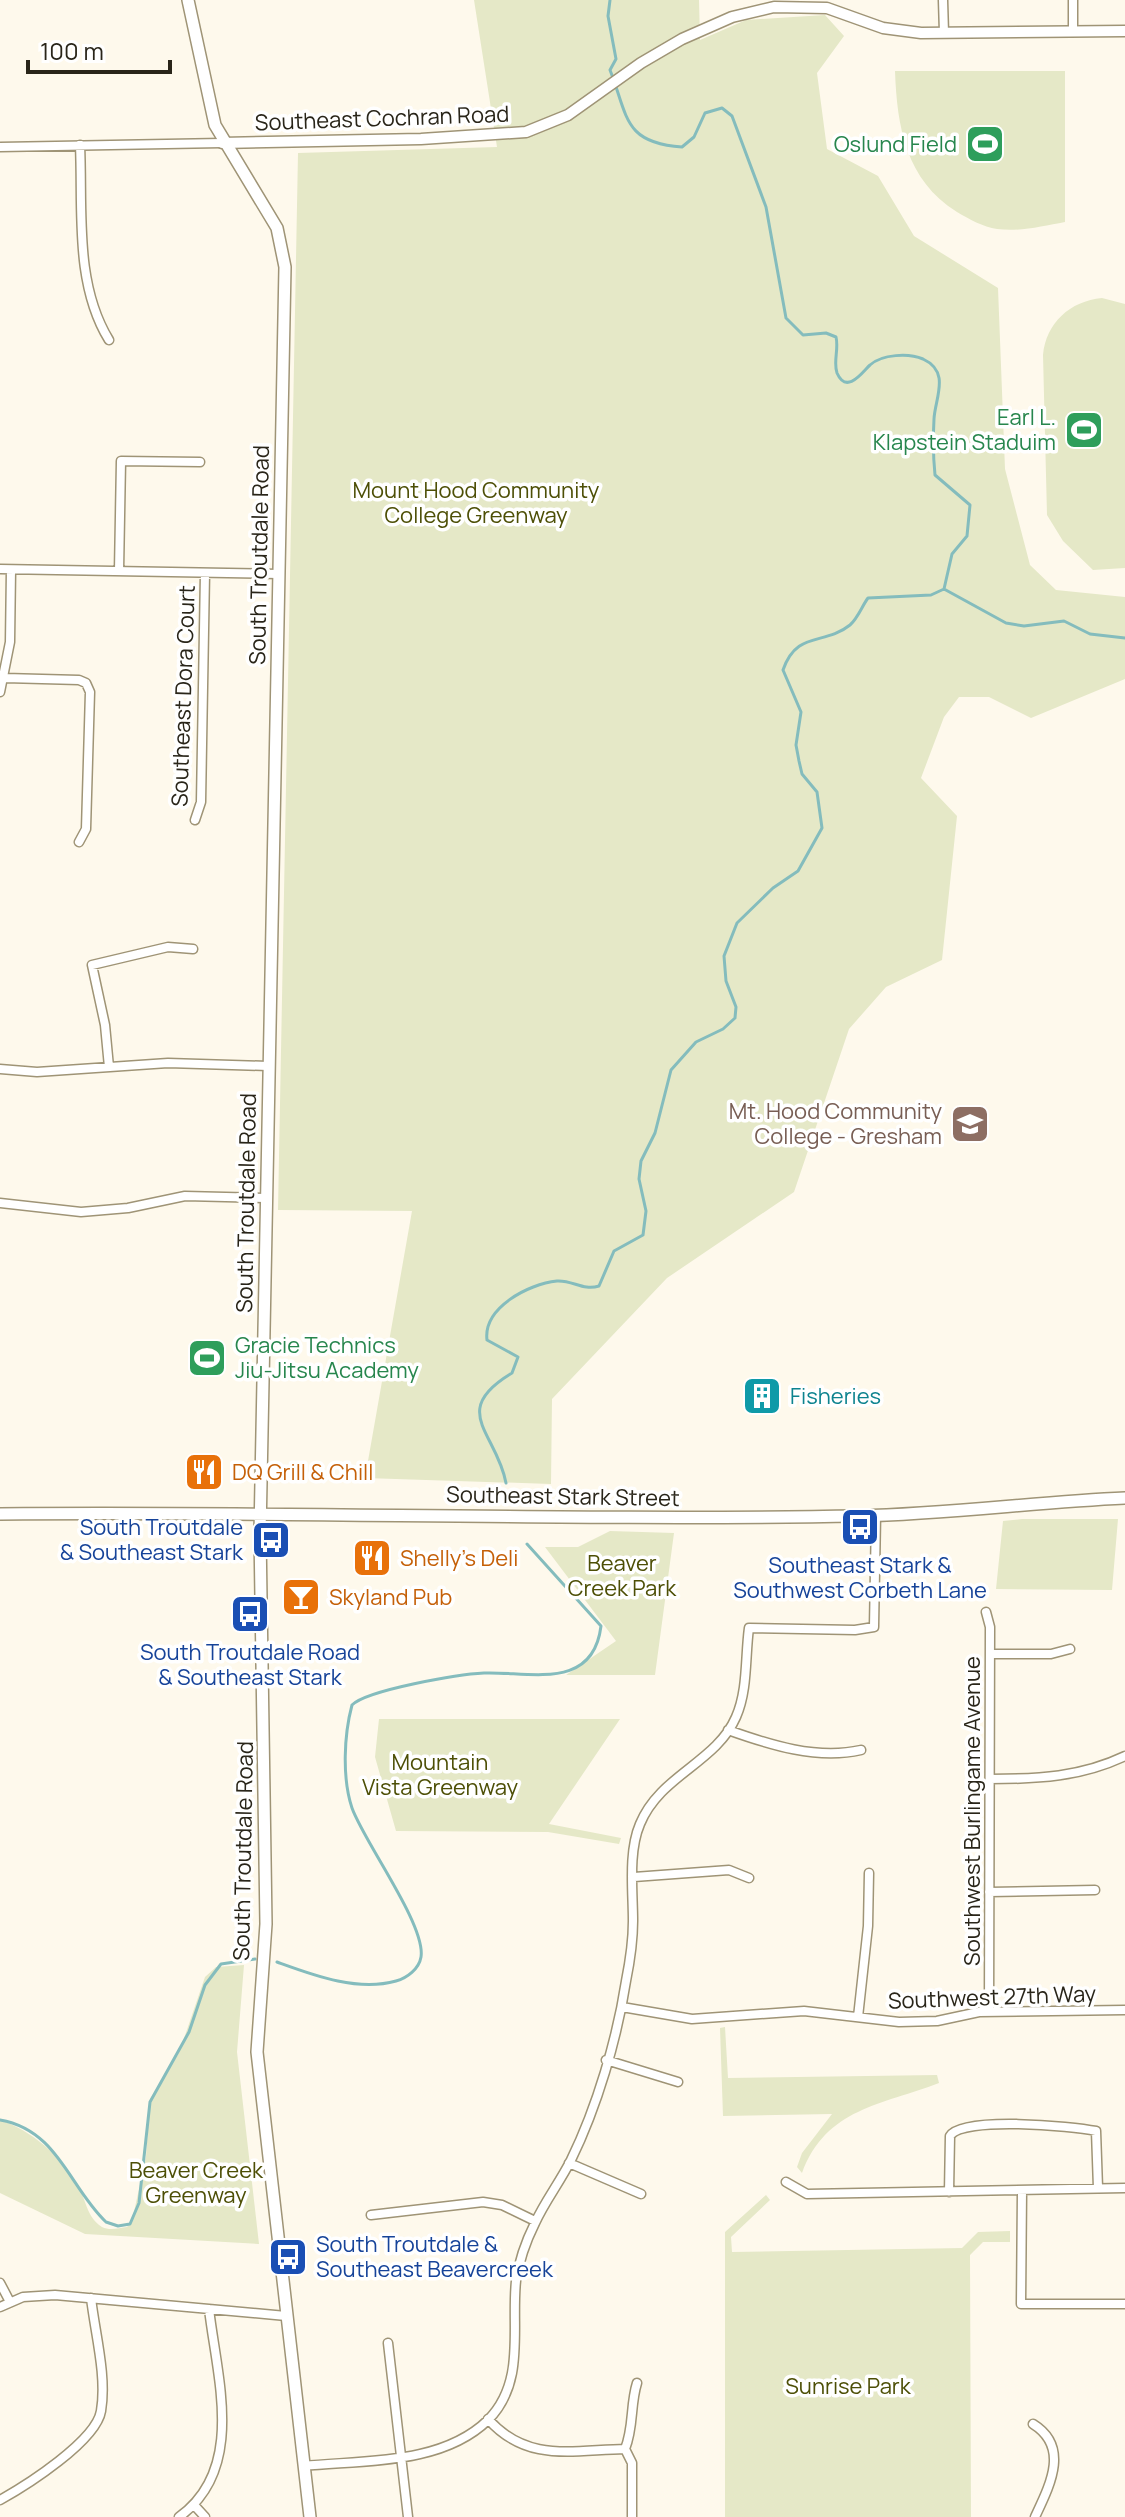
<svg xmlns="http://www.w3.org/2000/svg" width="1125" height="2517" viewBox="0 0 1125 2517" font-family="Manrope,sans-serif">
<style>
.green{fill:#e5e8c7}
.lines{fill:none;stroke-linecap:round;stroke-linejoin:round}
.stream{stroke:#84bcbd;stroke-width:3}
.minor-casing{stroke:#9f9476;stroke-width:11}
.tertiary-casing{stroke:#9f9476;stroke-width:13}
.secondary-casing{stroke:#9f9476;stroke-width:14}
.minor{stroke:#fff;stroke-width:8}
.tertiary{stroke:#fff;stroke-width:10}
.secondary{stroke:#fff;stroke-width:11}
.labels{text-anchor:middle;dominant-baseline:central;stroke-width:7;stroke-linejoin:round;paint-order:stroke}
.street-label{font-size:22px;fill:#292519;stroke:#fff}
.leisure-label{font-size:22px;fill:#27864d;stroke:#fff;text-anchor:end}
.park-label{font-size:22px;fill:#4d4f06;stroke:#fff}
.education-label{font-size:22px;fill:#785e54;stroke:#fff;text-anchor:end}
.culture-label{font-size:22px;fill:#0d838f;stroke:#fff;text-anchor:start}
.food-label{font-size:22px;fill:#c56008;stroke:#fff;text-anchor:start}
.transit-label{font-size:22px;fill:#164399;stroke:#fff}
</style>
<rect width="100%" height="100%" fill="#fef9ec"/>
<path class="green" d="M474,0H699L700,40L746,20L825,15L844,36L817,73L827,149L878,176L914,236L998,288L1005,469L1030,565L1056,590L1125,597V679L1031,718L989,697H959L944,717L921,778L957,816L942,960L886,987L849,1029L794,1192L667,1278L552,1399L551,1484L365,1478L412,1211L278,1210L298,153L497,147Z
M895,71H1065V222C1043,226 1020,232 997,229C983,227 969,219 957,212C906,180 897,127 895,71Z
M1102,298L1125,304V568L1093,570L1063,541L1047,515L1043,355C1046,323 1070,301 1102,298Z
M1022,1519H1118L1112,1590L996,1589L1003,1521Z
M610,1531L674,1533L655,1675H566L616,1641L545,1547H578Z
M379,1719H620L549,1824L621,1838L619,1844L548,1832L396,1831L375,1757Z
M244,1965L237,2052L259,2244L85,2234L0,2193V2120C31,2130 61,2156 77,2184C86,2198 86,2217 102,2227C110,2231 119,2228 127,2227L132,2221L146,2157L150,2099L179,2053L205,1977L216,1967Z
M725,2027L728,2078L937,2075L939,2083C882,2105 826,2108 802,2173L797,2167L802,2153L832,2114L723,2116L720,2028Z
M766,2195L770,2200L731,2237L732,2252L962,2248L978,2232L1010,2231V2242H983L970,2255L971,2517H725V2232Z"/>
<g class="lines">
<path class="stream" d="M944,589L1006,623L1024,626L1064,621L1090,634L1125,638
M506,1483C497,1433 448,1411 512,1373L518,1357L487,1340C483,1308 528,1284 557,1281C573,1280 583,1291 599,1286L614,1251L643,1235L646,1211L639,1179L641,1161L655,1133L671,1070L696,1042L723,1029L735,1018L736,1007L726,981L724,956L737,923L773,888L798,871L822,828L817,792L802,774L799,761L796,745L801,712L783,670C797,630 824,646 850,625C858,618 862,606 868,598L931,595L944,589L952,554L967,536L970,505L935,475C933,456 933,438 934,419C935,398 951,372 923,359C909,353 882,354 870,365C864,370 847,396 837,373C833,362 839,349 836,337L826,333L803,335L786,318L766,207L732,116L722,108L705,113L694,137L682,147C623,143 628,116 610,70L616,59L608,16L610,0
M277,1962C313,1975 357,1992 396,1981C407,1978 419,1969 421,1957C426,1925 364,1842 352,1808C342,1778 344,1735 352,1705C367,1690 459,1674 484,1673C528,1671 593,1692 601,1626L527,1544
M0,2120C58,2130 69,2187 106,2222L118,2226L130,2224L139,2203L150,2102L189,2032L205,1985L221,1964L255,1959"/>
<defs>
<path id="minor" d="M943,0L944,33
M1073,0V31
M80,145C83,209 74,283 109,340
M0,147L222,143
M0,569L279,574
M119,571L121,461L200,462
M5,678L79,680L86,683L90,692L86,829L79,842
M0,692L10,642L11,570
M195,820L201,802L205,573
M109,1067L105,1025L92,965L168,947L193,949
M0,1069L37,1072L168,1063L268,1066
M0,1203L81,1212L128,1208L185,1196L266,1198
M986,1612L990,1627L989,2012
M990,1654H1051L1070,1649
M728,1730C770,1745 817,1760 861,1750
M990,1779C1038,1779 1081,1777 1125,1756
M634,1877L729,1870L749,1878
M989,1892L1095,1890
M622,2007L692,2019L804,2011L899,2022L937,2021L979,2012L1125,2010
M858,2017L868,1926L869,1873
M606,2060L678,2082
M569,2163L641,2194
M786,2182L807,2194L1125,2188
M1022,2191L1021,2304H1125
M949,2192L950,2136C962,2116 1072,2126 1096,2131L1098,2188
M371,2215L483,2202L502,2205L535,2221
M0,2283L10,2302
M0,2307L23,2297L55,2295L286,2316
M388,2343L408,2517
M488,2419C527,2463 572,2450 625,2449
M1033,2424C1070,2447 1050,2485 1035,2517
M304,2466C364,2460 442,2465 488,2420C526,2382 511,2328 516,2281C519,2261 526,2241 535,2223C545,2201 560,2182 571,2160C597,2107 617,2039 626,1981C630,1961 633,1941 633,1921C633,1891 628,1852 640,1824C660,1775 716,1763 736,1717C748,1690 745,1657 749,1628L855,1630L874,1627L876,1515
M0,2500C27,2485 96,2441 101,2411C107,2376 95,2333 91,2298
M194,2505L205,2517
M179,2517C246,2469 217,2378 209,2309
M632,2517V2463L625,2449C634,2427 630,2405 637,2383"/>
<path id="tertiary" d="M222,143L421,139L526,132L568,115L641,63L682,39L732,17L774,7L827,8L883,28L921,33L1125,31"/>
<path id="secondary" d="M188,0L215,125L277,228L285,267L260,1533L266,1924L257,2052L310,2517
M0,1514C287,1511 573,1521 859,1516C948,1514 1036,1502 1125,1498"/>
</defs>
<use href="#minor" class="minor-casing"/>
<use href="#tertiary" class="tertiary-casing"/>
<use href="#secondary" class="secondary-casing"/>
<use href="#minor" class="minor"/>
<use href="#tertiary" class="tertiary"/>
<use href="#secondary" class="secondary"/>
</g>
<defs>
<symbol id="stadium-square" viewBox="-11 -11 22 22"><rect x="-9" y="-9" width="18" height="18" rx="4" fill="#2e9e5b" stroke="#fff"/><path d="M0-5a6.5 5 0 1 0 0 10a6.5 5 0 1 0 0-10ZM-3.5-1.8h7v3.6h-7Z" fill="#fff"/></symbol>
<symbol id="university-square" viewBox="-11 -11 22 22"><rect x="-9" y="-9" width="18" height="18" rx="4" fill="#8d6e63" stroke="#fff"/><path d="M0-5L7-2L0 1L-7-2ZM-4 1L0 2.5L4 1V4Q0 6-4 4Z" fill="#fff"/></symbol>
<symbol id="building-square" viewBox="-11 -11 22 22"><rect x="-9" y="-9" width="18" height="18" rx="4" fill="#0f9aa8" stroke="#fff"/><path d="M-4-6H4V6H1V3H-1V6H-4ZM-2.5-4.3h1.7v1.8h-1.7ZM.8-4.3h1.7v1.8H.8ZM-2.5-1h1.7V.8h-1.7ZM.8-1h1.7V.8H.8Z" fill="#fff"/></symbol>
<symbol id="restaurant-square" viewBox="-11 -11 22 22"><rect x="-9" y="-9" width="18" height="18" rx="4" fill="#e8710a" stroke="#fff"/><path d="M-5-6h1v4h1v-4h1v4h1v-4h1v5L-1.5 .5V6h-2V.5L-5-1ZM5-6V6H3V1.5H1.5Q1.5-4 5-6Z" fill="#fff"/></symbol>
<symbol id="bus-square" viewBox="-11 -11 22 22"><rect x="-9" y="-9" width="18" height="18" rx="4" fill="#1a4fb4" stroke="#fff"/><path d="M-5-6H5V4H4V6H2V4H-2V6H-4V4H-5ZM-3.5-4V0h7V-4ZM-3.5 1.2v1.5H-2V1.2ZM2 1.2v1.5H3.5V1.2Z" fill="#fff"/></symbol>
<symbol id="bar-square" viewBox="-11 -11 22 22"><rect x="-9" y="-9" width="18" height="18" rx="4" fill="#e8710a" stroke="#fff"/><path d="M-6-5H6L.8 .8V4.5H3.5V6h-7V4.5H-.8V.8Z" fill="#fff"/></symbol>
</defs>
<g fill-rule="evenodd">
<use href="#stadium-square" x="963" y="122" width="44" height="44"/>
<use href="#stadium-square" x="1062" y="408" width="44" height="44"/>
<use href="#university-square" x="948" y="1102" width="44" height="44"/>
<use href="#stadium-square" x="185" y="1336" width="44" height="44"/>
<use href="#building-square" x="740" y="1374" width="44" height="44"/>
<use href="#restaurant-square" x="182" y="1450" width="44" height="44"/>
<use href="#bus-square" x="838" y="1505" width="44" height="44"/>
<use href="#bus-square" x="249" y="1518" width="44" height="44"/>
<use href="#restaurant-square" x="350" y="1536" width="44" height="44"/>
<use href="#bar-square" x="279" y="1575" width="44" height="44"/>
<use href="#bus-square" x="228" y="1592" width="44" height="44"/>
<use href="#bus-square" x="266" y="2235" width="44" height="44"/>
</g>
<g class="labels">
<g class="street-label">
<text transform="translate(382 118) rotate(-2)">Southeast Cochran Road</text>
<text transform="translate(259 555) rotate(-89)">South Troutdale Road</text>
<text transform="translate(183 696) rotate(-88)">Southeast Dora Court</text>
<text transform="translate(246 1203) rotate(-89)">South Troutdale Road</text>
<text transform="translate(563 1496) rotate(1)">Southeast Stark Street</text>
<text transform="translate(972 1811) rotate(-90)">Southwest Burlingame Avenue</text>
<text transform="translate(243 1851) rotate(-89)">South Troutdale Road</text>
<text transform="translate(992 1997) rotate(-2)">Southwest 27th Way</text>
</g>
<g class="leisure-label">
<text x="957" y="144">Oslund Field</text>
<text x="1056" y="417">Earl L.<tspan x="1056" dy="25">Klapstein Staduim</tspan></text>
<text x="235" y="1345" text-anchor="start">Gracie Technics<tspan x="235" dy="25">Jiu-Jitsu Academy</tspan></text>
</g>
<g class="park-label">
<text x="476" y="490">Mount Hood Community<tspan x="476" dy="25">College Greenway</tspan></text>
<text x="622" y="1563">Beaver<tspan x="622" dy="25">Creek Park</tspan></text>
<text x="440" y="1762">Mountain<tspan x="440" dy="25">Vista Greenway</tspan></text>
<text x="196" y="2170">Beaver Creek<tspan x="196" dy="25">Greenway</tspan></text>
<text x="848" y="2386">Sunrise Park</text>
</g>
<g class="education-label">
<text x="942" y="1111">Mt. Hood Community<tspan x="942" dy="25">College - Gresham</tspan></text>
</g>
<g class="culture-label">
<text x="790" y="1396">Fisheries</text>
</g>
<g class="food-label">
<text x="232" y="1472">DQ Grill &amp; Chill</text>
<text x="400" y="1558">Shelly's Deli</text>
<text x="329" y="1597">Skyland Pub</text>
</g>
<g class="transit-label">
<text x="243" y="1527" text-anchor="end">South Troutdale<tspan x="243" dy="25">&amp; Southeast Stark</tspan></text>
<text x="860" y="1565">Southeast Stark &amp;<tspan x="860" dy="25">Southwest Corbeth Lane</tspan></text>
<text x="250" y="1652">South Troutdale Road<tspan x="250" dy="25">&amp; Southeast Stark</tspan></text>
<text x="316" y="2244" text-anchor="start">South Troutdale &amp;<tspan x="316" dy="25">Southeast Beavercreek</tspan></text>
</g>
</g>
<path d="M28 60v12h142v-12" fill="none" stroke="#292519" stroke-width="4"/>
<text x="40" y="60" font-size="24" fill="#292519" stroke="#ffffff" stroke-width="6" paint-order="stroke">100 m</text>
</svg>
